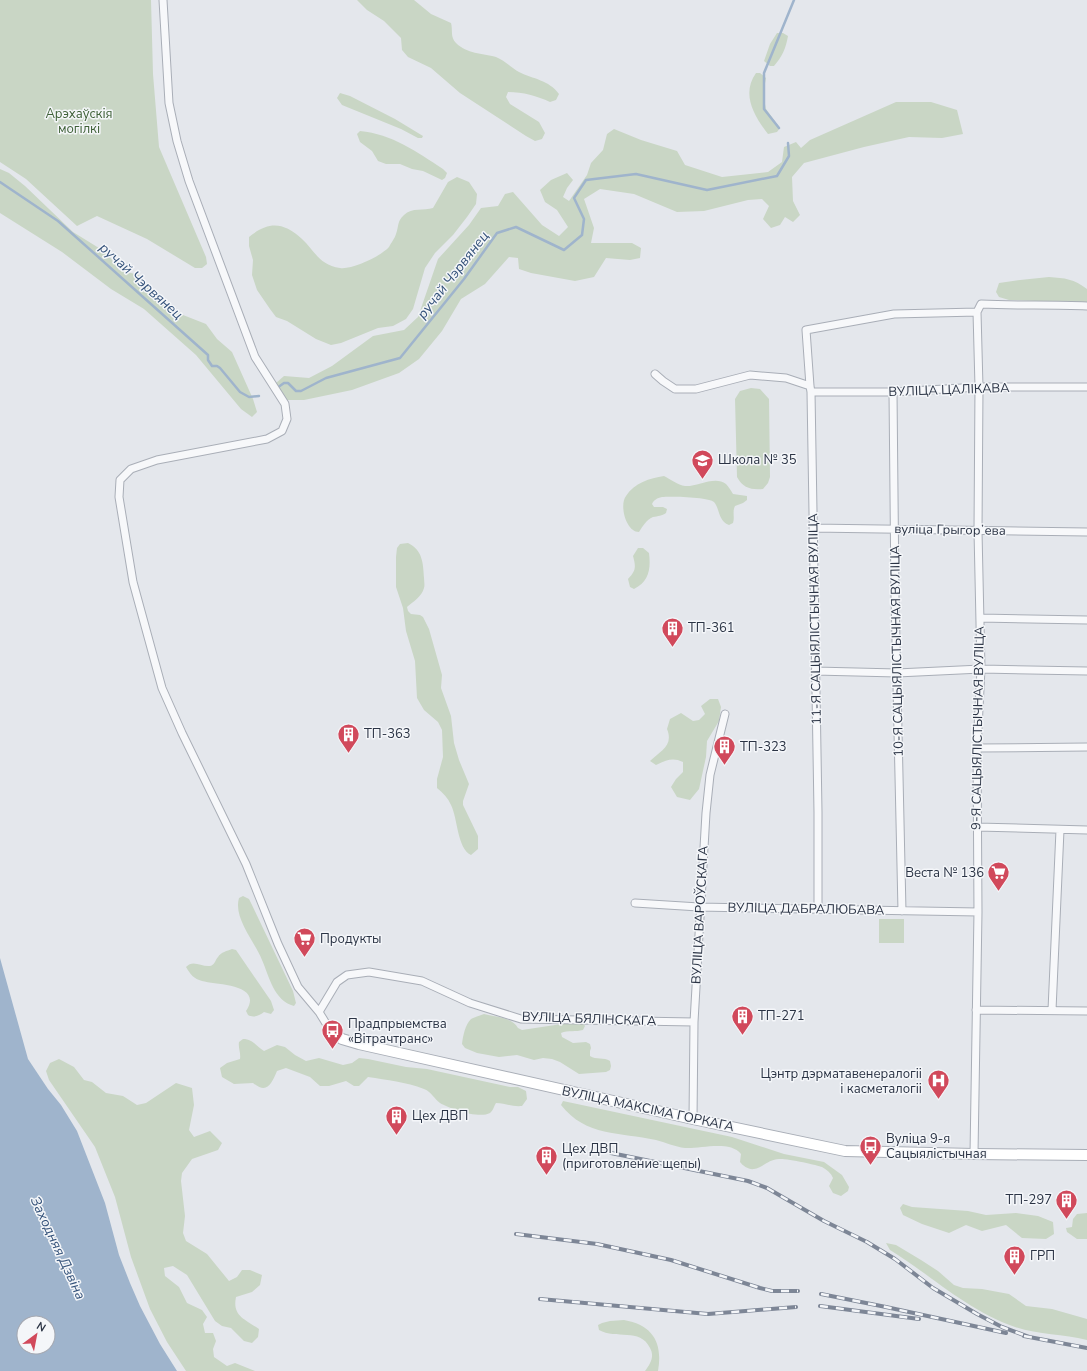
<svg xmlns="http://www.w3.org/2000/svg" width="1087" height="1371" viewBox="0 0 1087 1371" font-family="'Nunito Sans',sans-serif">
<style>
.green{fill:#c9d6c5}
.water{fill:#9fb4cc;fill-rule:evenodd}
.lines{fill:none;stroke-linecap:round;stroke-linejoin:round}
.stream{stroke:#9fb4cc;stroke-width:2.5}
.street-casing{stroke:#a9aeb7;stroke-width:9}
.secondary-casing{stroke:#a9aeb7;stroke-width:12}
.street{stroke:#f7f8fa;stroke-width:7}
.secondary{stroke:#fff;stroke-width:10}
.rail-casing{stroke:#7d8696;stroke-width:4}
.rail{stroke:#f4f6f9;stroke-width:2.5;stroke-dasharray:8;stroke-linecap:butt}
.labels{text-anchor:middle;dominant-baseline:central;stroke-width:3;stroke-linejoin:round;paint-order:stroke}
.park-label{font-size:13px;fill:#3f6138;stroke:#f4f6f9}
.street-label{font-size:13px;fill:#2b3445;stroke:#f4f6f9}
.poi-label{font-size:13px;fill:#2b3445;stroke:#f4f6f9;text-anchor:start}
.water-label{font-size:14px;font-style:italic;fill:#34527a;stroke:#f4f6f9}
</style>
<rect width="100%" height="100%" fill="#e4e7ec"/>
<path class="green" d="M0,0H151L153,74L159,147L206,257L207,264L202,268H195L147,239L97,216L77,226L26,179L0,162Z
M357,0H414L431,14L451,23C453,30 450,37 456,43C467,54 482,53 496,57C504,60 512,68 519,72C533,79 549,80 559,94L556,100L550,102C537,96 523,92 508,92L506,97L510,104L539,122L545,133L542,139L535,141L526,136L460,93L431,68L408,57L402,50L401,38L384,21L367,10Z
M777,33H783L788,36C786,48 782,57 774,66H770L764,61L770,44Z
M756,73H760L766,78L763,94L766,109L780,128L777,132L768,134C754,116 741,94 756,73Z
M340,93L350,96L395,119L423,136L422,138H418L401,129L342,105L337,98Z
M896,102H931L957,110L963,134L942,138L909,137L864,147L804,163L792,177L793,201L800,215L793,222L785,217L780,225L771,228L763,219L769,206L762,199L748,200L704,211L677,212L634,194L600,189L584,199L594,228L591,243H632L641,248L640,258L630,260L606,258L594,277L575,281L531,273L519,269L518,258L509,257L485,284L461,299L442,331L419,359L399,373L352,390L304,400H282L276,383L284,376L309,378L332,366L373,336L404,330L418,317L438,259L469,225L481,208L498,206L505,194L513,192L542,225L559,236L568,227L557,210L545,202L540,190L551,180L567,173L573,180L567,188L563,197L569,201L587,175L591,163L603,150L607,134L614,129L641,140L677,151L685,165L722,177L768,172L782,162L784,147L796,142L801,148L810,140Z
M360,131C392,134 417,152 443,169L447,173L445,178L442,180L423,171L412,169L400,164H386L378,161L372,151L360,142L357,134Z
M0,169L9,173L25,186L73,232L107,253L119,270L139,275L158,297L183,315L206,324L217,339L232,352L253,399L257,412L252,417L241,409L196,355L144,309L111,289L62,252L0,213Z
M457,177L469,182L477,194L476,204L467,217L453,235L435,253L425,268L413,309L406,319L393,326L378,328L341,343L331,345L316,339L287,321L276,317L270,309L257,290L252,275L253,260L249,246V237C269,221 283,222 302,239C315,251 319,265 340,268C352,270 381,256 389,247C391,243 395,238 396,234C399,226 397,221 404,215C412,207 424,211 433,208L448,182Z
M1049,277C1065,278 1074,279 1087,289V303L1009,300L999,297L996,292L999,283L1020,280Z
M751,388L760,389L769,399L770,477L768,483L763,489C751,490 743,488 737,477L735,399L740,391Z
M664,476C670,479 678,485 685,486C697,487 715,475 726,484C729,487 731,491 733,494L747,496V500L743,503L735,506C732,512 735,517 733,523L729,525C718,521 720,509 714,502C710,497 669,496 662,497C657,498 654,500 652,504L654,507H663L667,509L666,513C662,516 658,516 653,517C646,520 643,526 639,532C626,532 619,505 626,496C634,483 650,478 664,476Z
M408,543C423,550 423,564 424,578C424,581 425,585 424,588C422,596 413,602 407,607L408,611L411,614L420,615L423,617L429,629L442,675L441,688L451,716L454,743L459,760L469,784L463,801V805L478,836V849L471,855C457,848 458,819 451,805C448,798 443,793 437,788V779L443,757L442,730L438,722L424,710L417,698L415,661L406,631L403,608L396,587V557L397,548L400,544Z
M638,548H643L649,553C651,569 649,582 634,589L630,587L628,579C636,571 636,567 633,556Z
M710,699H718L721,707L719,721L707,741L706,757L699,789L690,800L677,797L671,787L676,779L683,772V762C673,757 666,760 656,765L650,761C660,751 674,746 667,729L670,719L681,713L693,721L699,720L705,714L701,706Z
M243,896L249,899L252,905L293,991L296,1003L294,1006C274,1001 269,976 262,960C255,942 233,918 239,898Z
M879,919H904V943H879Z
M232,949L236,950L271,1001L274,1010L271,1014L264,1012C259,1016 253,1018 248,1015L246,1011C264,984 217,985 202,981C194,979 190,974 186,967C193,959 201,967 210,966C215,965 215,960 218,957C221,952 227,951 232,949Z
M484,1014C495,1017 512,1017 518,1028L522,1030L575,1022H583L585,1026L583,1030C576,1032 568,1030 561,1033L562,1037L573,1043L586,1042L590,1044L591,1048L590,1051V1056C596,1060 604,1057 610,1061L611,1066L610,1070L606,1072L579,1074L560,1062L552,1059L543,1058L534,1060L517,1055L499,1057L477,1053L465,1048L462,1044C463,1036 465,1025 471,1019C474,1017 480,1016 484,1014Z
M243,1039C253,1039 256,1046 264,1051L277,1045L285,1047L295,1055L306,1061L319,1058L343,1065L352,1063L359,1058L368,1059L406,1067L427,1069L510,1087H518L526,1091L527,1099L522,1106C512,1107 505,1103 496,1103C494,1106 493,1111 490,1113C479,1119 450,1109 440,1103C434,1099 432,1092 424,1089C406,1082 387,1080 368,1077L359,1086H354L346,1081L329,1086H320L310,1077L286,1068L277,1071C271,1085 267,1094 253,1083L234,1084L222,1077L220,1068L227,1063L240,1059C241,1053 238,1048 239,1042Z
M59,1059L74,1067L84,1080L92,1082L106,1093L123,1096L137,1105L146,1103L176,1083L192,1088L194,1105L189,1130L194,1137L210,1131L222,1143L218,1150L192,1159L182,1173L181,1181L185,1216L183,1233L186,1241L207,1254L229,1281L237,1277L242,1270H250L262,1275L260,1285L252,1292L236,1297C232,1316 245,1319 259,1329L258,1337L252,1343L244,1341L231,1328L222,1326L215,1321L187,1275L173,1266L164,1268L165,1276L179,1287L187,1303L202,1310L207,1317L203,1324L205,1333H213L216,1341L213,1349L214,1357L227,1366L235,1363L255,1371H186L167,1342L150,1309L131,1257L115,1197L95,1147L49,1080L46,1071L50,1063Z
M563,1101L732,1137L784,1154L824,1162L842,1175L849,1187L848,1191L841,1196L833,1193L829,1186L833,1178C831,1173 827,1170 822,1167C818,1165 785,1158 779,1159C769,1159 762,1168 754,1169C749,1170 743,1166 740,1162L741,1154C730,1140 700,1149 685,1148C675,1147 665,1142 656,1140C620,1132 586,1137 561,1105Z
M903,1204L912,1207L968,1211L986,1215L1016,1213L1038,1216L1053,1222L1054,1234L1046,1239L1022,1238L1006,1225L982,1231L966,1225L949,1233L922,1224L903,1215L900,1208Z
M1087,1213V1239H1077L1067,1232L1066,1228L1072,1227L1073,1219L1077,1214Z
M886,1243L896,1245L921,1260L938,1271L954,1285L963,1288L982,1289L1009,1294L1026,1306L1052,1309L1087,1319V1340C1063,1334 1038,1335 1015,1327C968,1311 932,1276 890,1250Z
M624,1320C653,1325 663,1343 658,1371H645C650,1364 655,1357 650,1348C640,1327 616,1340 599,1330L598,1325L602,1323L610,1321Z"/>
<path class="water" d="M0,958L28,1059L48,1089L61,1105L77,1131L105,1203L119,1255L130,1283L140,1306L160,1344L177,1371H0ZM24,1323H48V1347H24Z"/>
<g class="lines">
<path class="stream" d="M779,128L764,109V73L794,0
M0,182L58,221L208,355V360L212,366H217L220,368L240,392L249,397L259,396
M277,388L284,383H288L296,391H301L326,378L400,358L464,279L497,233L516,227L564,250L582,235L584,219L574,198L586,180L636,174L707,190L777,176L789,156L788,143"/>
<defs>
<path id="street" d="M163,0L169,103L177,141L189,181L255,357L285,404L287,419L282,431L267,439L157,460L131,469L120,480L119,497L133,582L162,688L182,733L246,864L278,944L298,987L319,1012L330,1030
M655,374L663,381L675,389H696L750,375L786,378L810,386
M811,392H893L979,387H1087
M893,392L895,596L902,911
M813,528L1087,532
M980,618L1087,620
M815,671L897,673L981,669L1087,671
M977,748L1087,747
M977,827L1087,830
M635,903L699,907L978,912
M818,909V812L811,392L810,386L806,330L894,314L977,312
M976,1010L1087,1011
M1052,1010L1060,830
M319,1012L337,982L347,975L369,972L422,981L470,1003L521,1019L694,1022
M693,1119L694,1022L706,813L710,775L725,714
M974,1154L978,912L977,748L981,669L978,531L979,387L977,312L981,304C1017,306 1052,304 1087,306"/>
<path id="secondary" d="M330,1030L342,1039L359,1044L693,1119L845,1151L974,1154L1087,1155"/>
</defs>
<use href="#street" class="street-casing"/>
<use href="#secondary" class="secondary-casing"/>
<use href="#street" class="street"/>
<use href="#secondary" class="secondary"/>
<defs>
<path id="rail" d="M611,1153L748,1181L767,1188L824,1221L867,1242L895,1259L933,1288L977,1314L1002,1327L1029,1337
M516,1234L597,1244L671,1260L760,1288L772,1291H798
M821,1294L886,1307L1006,1333
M540,1299L708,1314L796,1307
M820,1306L919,1319
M1024,1336L1087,1348"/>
</defs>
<use href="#rail" class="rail-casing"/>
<use href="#rail" class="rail"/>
</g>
<defs>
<symbol id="school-pin" viewBox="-11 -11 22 30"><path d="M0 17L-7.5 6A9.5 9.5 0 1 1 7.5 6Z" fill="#d1495b" stroke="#f4f6f9"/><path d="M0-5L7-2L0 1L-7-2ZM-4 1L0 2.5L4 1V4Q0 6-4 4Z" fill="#fff"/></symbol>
<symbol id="building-pin" viewBox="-11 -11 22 30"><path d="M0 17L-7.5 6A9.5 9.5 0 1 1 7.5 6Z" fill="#d1495b" stroke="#f4f6f9"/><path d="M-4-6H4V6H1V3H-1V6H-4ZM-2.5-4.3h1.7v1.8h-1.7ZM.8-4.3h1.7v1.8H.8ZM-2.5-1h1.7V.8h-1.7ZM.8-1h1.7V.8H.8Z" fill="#fff"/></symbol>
<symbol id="supermarket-pin" viewBox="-11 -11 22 30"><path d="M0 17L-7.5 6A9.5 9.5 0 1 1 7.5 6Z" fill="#d1495b" stroke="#f4f6f9"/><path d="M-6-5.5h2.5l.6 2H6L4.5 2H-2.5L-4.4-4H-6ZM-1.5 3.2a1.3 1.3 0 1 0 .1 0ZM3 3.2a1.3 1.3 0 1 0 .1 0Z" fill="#fff"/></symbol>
<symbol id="bus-pin" viewBox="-11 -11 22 30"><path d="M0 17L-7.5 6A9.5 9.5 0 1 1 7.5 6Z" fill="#d1495b" stroke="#f4f6f9"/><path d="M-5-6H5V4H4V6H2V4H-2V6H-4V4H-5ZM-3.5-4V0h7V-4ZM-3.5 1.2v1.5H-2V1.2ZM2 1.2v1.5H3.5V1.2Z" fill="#fff"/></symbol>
<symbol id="hospital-pin" viewBox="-11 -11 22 30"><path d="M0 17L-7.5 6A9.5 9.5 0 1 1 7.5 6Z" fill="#d1495b" stroke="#f4f6f9"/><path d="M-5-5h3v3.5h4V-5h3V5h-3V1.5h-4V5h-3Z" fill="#fff"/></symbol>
</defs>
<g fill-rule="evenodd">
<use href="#school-pin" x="690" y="448" width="25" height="34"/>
<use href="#building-pin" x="660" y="616" width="25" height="34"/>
<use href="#building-pin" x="336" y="722" width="25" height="34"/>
<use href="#building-pin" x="712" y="734" width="25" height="34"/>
<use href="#supermarket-pin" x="986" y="860" width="25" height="34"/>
<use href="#supermarket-pin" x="292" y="926" width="25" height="34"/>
<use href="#building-pin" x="730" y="1004" width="25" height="34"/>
<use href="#bus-pin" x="320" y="1018" width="25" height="34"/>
<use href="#hospital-pin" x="926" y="1068" width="25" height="34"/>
<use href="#building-pin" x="384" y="1104" width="25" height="34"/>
<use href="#bus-pin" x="858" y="1134" width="25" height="34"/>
<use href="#building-pin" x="534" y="1144" width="25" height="34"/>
<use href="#building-pin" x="1054" y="1188" width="25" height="34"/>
<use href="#building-pin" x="1002" y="1244" width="25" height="34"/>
</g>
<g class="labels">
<g class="park-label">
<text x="79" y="114">Арэхаўскія<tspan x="79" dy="15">могілкі</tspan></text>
</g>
<g class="street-label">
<text transform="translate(949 390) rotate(-2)">ВУЛІЦА ЦАЛІКАВА</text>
<text transform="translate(950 530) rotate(1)">вуліца Грыгорʼева</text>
<text transform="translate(815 619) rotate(-91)">11-Я САЦЫЯЛІСТЫЧНАЯ ВУЛІЦА</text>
<text transform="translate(897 651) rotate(-91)">10-Я САЦЫЯЛІСТЫЧНАЯ ВУЛІЦА</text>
<text transform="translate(978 728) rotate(-89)">9-Я САЦЫЯЛІСТЫЧНАЯ ВУЛІЦА</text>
<text transform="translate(806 909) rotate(1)">ВУЛІЦА ДАБРАЛЮБАВА</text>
<text transform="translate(700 915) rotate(-87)">ВУЛІЦА ВАРОЎСКАГА</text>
<text transform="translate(589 1019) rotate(2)">ВУЛІЦА БЯЛІНСКАГА</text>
<text transform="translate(648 1109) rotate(12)">ВУЛІЦА МАКСІМА ГОРКАГА</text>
</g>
<g class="poi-label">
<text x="718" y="460">Школа № 35</text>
<text x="688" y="628">ТП-361</text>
<text x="364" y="734">ТП-363</text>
<text x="740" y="747">ТП-323</text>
<text x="984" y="873" text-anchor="end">Веста № 136</text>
<text x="320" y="939">Продукты</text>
<text x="758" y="1016">ТП-271</text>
<text x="348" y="1024">Прадпрыемства<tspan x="348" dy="15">«Вітрачтранс»</tspan></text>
<text x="922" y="1074" text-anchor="end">Цэнтр дэрматавенералогіі<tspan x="922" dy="15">і касметалогіі</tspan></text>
<text x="412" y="1116">Цех ДВП</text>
<text x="886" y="1139">Вуліца 9-я<tspan x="886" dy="15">Сацыялістычная</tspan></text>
<text x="562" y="1149">Цех ДВП<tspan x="562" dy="15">(приготовление щепы)</tspan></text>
<text x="1052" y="1200" text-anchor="end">ТП-297</text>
<text x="1030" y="1256">ГРП</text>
</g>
<g class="water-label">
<text transform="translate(453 275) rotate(-52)">ручай Чэрвянец</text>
<text transform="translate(141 281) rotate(42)">ручай Чэрвянец</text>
<text transform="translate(58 1248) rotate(65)">Заходняя Дзвіна</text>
</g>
</g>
<g transform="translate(36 1335) rotate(32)"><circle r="19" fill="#f4f6f9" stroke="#a4a8b1"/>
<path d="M0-3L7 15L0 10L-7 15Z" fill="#d1495b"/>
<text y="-6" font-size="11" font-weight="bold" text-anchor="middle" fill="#2b3445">N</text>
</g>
</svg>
